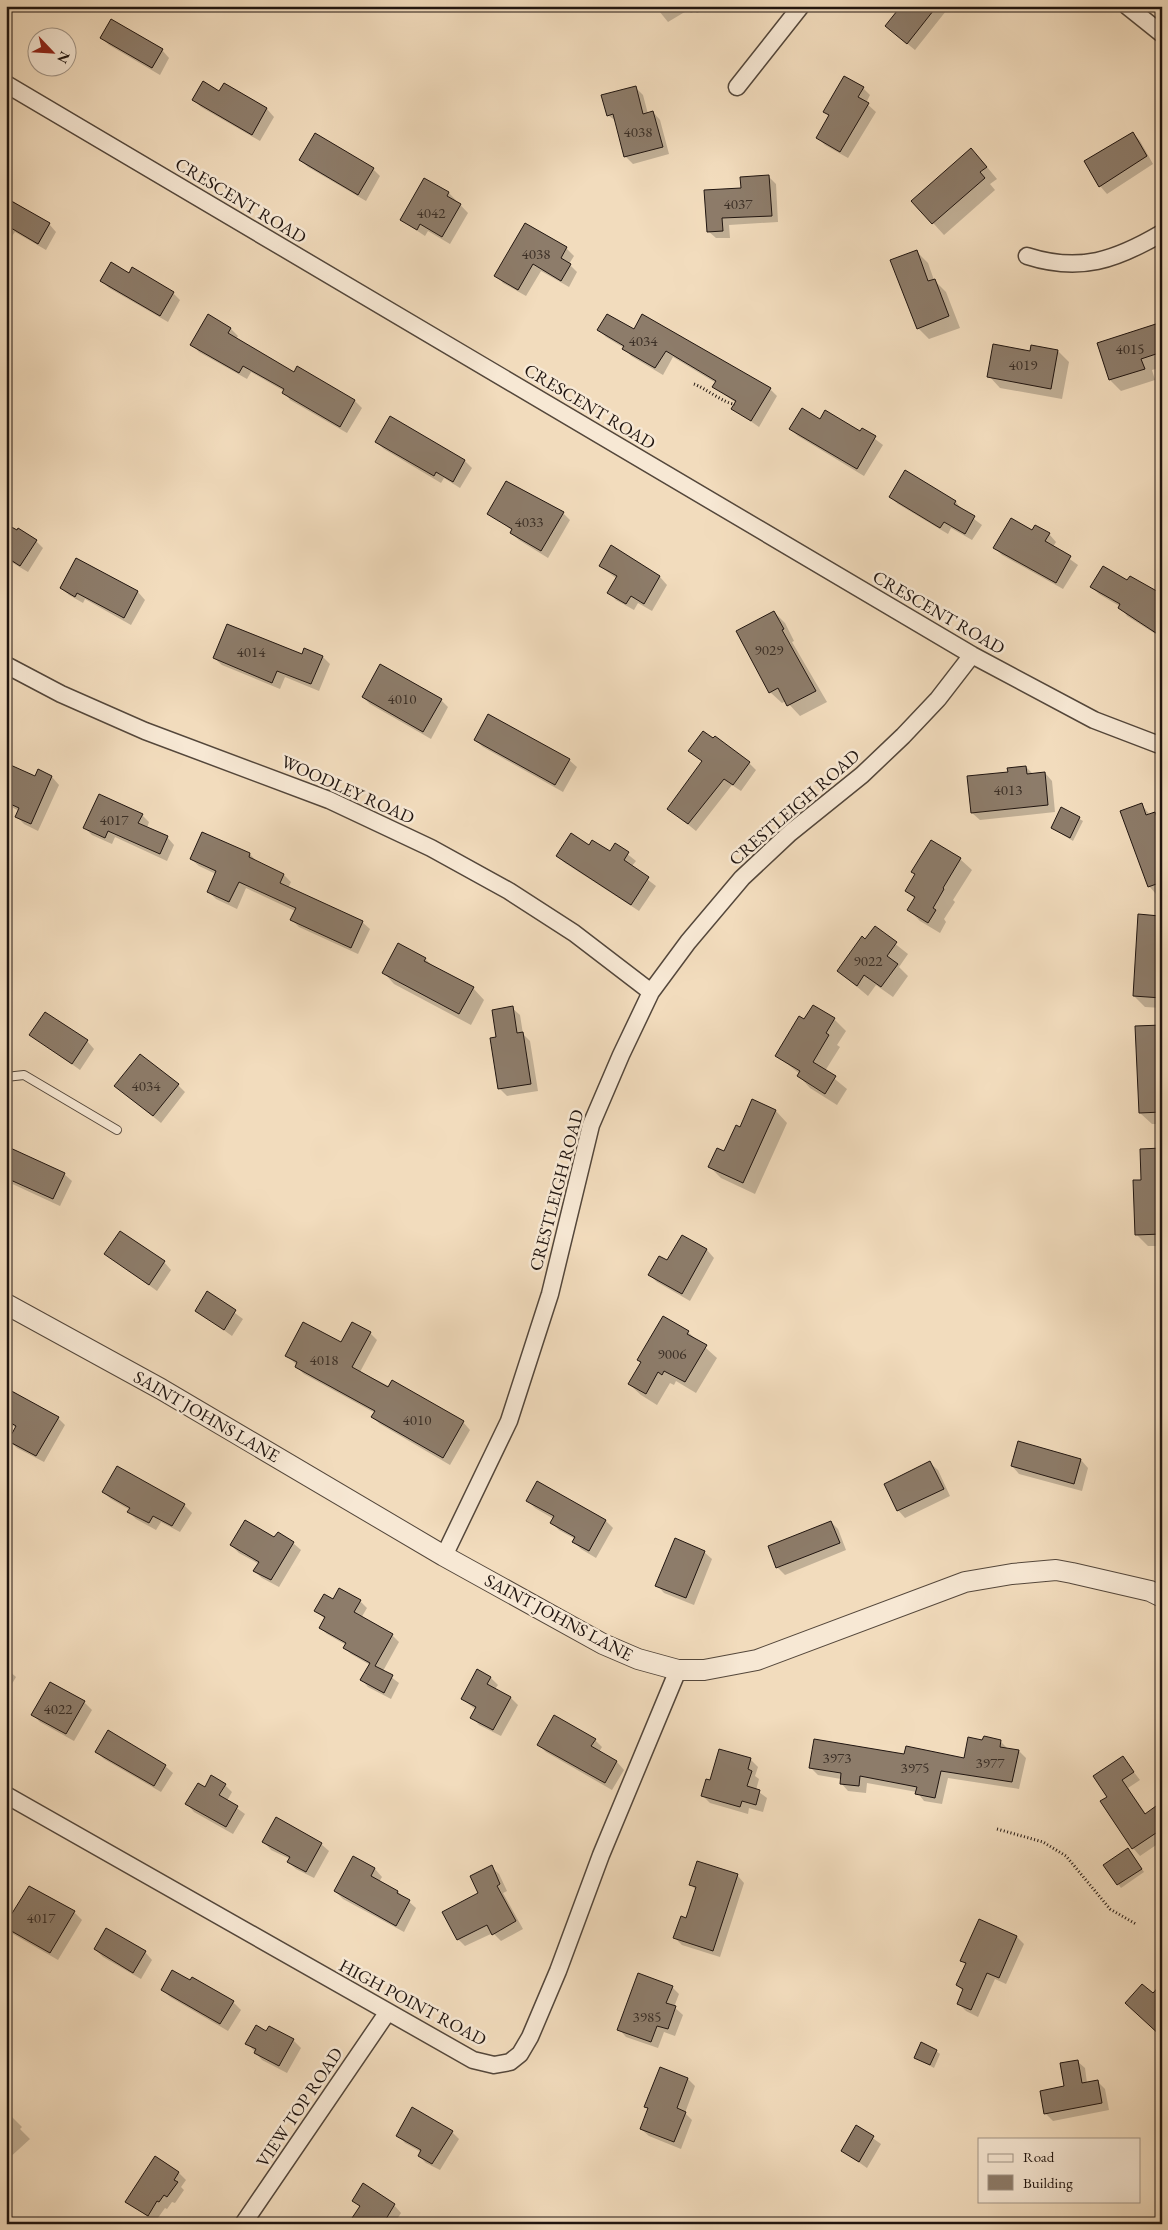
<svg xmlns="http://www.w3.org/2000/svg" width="1168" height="2230" viewBox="0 0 1168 2230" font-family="'EB Garamond',serif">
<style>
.shadow{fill:#0003}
.building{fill:#8d7c6a;stroke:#201510}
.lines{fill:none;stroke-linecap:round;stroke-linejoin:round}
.service-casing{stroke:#54473b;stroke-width:10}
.minor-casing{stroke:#54473b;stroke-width:19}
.tertiary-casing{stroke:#54473b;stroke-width:22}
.path{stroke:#201510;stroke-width:3;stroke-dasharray:1 2.5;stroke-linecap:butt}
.service{stroke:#f7e8d4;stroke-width:8}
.minor{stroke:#f7e8d4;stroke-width:16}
.tertiary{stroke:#f7e8d4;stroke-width:20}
.labels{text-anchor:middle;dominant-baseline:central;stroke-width:5;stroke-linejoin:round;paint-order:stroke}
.number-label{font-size:15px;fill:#3b2f26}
.street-label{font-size:18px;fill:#201510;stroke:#f7e8d4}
</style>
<rect width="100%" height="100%" fill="#f2dcbd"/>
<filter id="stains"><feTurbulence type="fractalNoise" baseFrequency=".004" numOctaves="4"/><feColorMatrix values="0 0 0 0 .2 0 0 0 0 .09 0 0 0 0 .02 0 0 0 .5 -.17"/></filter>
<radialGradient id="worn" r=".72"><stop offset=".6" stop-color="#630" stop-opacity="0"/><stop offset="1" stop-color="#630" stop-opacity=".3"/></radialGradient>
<path class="shadow" d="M655,6H708L697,13L695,11L691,13L688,10L668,22Z
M902,6H950L915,50L894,33Z
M102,38L162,50L169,58L160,75L109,45Z
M224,84L267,109L274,117L260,141L201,107L194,100L219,92Z
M635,87L643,95L648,114L653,112L660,120L669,154L633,164L625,156L617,122L608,115Z
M863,88L870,95L866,103L876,112L848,158L825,145L818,138L830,117L825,111Z
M1133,133L1140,141L1153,164L1107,194L1100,186L1086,161Z
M300,160L373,169L380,176L366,201L308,167Z
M982,161L997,179L990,184L995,190L944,235L913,201Z
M769,177L776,184L778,222L729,225L730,238H716L708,231L743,189Z
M425,180L449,193L468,213L450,244L428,231L425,236L401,220Z
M6,197L49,224L56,232L46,250L15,232L12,236L6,233Z
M525,224L566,248L574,256L569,264L577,272L569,287L541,271L526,296L503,283L496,275Z
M916,251L928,263L934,280L946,292L960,328L929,339L918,328Z
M129,274L173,293L180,300L168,322L109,288L102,281Z
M209,316L231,329L238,336L236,339L294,373L297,368L355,401L362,408L347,433L290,400L284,391L251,372L247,379L199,352L192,344Z
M1162,326V367L1152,370L1155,380L1121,391L1110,380Z
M599,330L634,331L770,389L777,396L759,427L733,409L736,403L714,387L716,383L673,357L663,375L631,356L624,348L606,337Z
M1058,351L1069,362L1062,399L1000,388L989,376L1031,353Z
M390,418L465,461L472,468L460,488L444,478L441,483L384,449L376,442Z
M821,420L860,433L863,430L883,445L864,476L798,436L790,429Z
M890,497L956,502L962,510L982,525L972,540L951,528L948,534L898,504Z
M489,513H563L570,520L548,558L519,540L511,533L513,531Z
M6,525L36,541L43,548L28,572L6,559Z
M1032,532L1049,534L1056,542L1053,547L1078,565L1063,589L1002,555L995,548Z
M77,559L138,592L145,600L131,625L85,599L83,603L69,595L61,588Z
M636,564L660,577L667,585L652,611L638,603L634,610L616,600L609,592L617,579L600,566Z
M1128,582L1160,594L1162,591V638L1127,616L1121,607L1099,594L1092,587Z
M774,612L785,623L794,641L792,642L827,702L800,716L786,701L782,703L770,692Z
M302,656L323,657L330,664L319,691L285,677L280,689L222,665L214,658Z
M363,697L441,700L448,707L431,739L370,704Z
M475,740L569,760L577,767L563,792L483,747Z
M690,751L749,763L756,770L741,791L732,785L696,831L669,809L703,762Z
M6,764L35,778L38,771L52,777L59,785L38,831L24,824L16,816L19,811L6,804Z
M1026,767L1033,774L1045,773L1052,781L1055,812L980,820L972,813Z
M1141,804L1150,815L1155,814L1162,821V892L1156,894L1149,886Z
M1062,809L1083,821L1073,841L1052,828Z
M142,815L149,822L147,828L167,837L174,845L167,861L115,837L112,844L92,835L85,828Z
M616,845L636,861L631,867L656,886L639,911L565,863L557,856L590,847L610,853Z
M250,854L257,862L284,875L291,882L288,888L362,922L370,929L358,954L299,927L292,920L295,911L246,888L237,909L216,899L208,891L216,874L199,866L191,859Z
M960,859L972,870L953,900L955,902L944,919L946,922L940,933L920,921L909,910L915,899L906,891Z
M1159,917L1162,919V1008L1145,1007L1134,996Z
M875,928L908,954L899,967L908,976L893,997L876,985L868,996L838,971Z
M425,959L434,967L473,988L484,1000L471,1025L394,984L383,972Z
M813,1006L834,1019L846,1031L837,1045L840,1047L825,1071L847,1089L837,1105L810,1088L799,1076L800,1074L776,1055Z
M512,1008L520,1015L523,1034L530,1041L538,1091L507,1096L499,1088L497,1038Z
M1162,1026V1124H1152L1140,1113Z
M31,1035L87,1041L94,1049L80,1070Z
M178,1085L185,1092L161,1123L116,1086Z
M753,1101L776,1111L787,1123L755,1194L721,1178L710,1167L725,1153L740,1129Z
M6,1147L64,1174L72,1181L60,1206L6,1181Z
M1162,1149V1246H1148L1137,1235L1143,1181Z
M682,1237L707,1250L714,1258L690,1301L657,1282L650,1275L668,1262Z
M106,1254L164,1262L171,1270L157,1291Z
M208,1293L243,1319L232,1336L196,1310Z
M688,1332L717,1358L696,1393L676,1381L674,1385L670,1383L657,1405L641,1395L629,1384L641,1363L639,1360Z
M370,1333L377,1340L360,1372L463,1422L470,1430L450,1465L380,1424L372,1417L375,1413L304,1374L296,1367L297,1365L286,1355L342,1344Z
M6,1389L58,1418L65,1425L44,1462L17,1448L9,1441L17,1428L6,1423Z
M1081,1460L1088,1468L1082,1491L1019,1474L1012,1466Z
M930,1463L938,1470L950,1496L905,1518L898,1510Z
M537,1482L606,1521L613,1528L596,1558L581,1549L573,1541L575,1539L559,1530L552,1523L554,1519L535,1508L527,1500Z
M103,1492L184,1505L192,1513L180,1532L161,1522L156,1530L136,1519L129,1512L130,1510L111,1499Z
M831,1522L838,1529L846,1550L785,1575L777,1567L769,1546Z
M275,1539L293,1543L301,1550L279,1587L262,1578L254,1571L259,1564L239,1553L231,1545Z
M704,1552L712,1559L694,1605L664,1593L657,1585Z
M334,1601H360L367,1608L361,1618L392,1635L399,1642L383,1671L399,1683L391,1699L368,1687L362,1680L370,1665L351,1654L344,1648L346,1645L327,1634L320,1628L325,1619L316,1611Z
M6,1668L16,1677L6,1694Z
M491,1678L498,1685L495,1689L511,1698L518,1705L501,1736L479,1725L472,1717L476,1710L462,1699Z
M84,1702L92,1710L74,1741L40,1722L32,1714Z
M108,1732L165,1766L173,1773L161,1792L104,1759L97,1752Z
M595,1740L602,1747L599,1752L617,1762L624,1770L612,1790L546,1752L539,1745Z
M1001,1742L1009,1750L1019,1751L1026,1758L1019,1789L948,1778L942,1804L924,1801L917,1792L867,1783L866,1793L848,1791L841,1783V1779L818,1775L811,1768L905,1755L965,1759Z
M1123,1758L1140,1780L1128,1788L1146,1814L1156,1807L1162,1813V1841L1140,1856L1133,1848L1108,1797Z
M750,1759L758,1767L755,1776L759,1779L756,1790L767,1798L763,1812L749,1808L748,1814L710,1803L703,1796L711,1781Z
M225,1785L232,1792L227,1801L245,1814L233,1834L194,1812L187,1804L205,1788Z
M277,1819L321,1844L329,1851L314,1878L296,1869L288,1862L290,1859L271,1850L264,1842Z
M1131,1852L1144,1872L1121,1888L1105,1865Z
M354,1858L375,1869L382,1877L379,1882L398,1892L416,1908L404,1932L343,1899L335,1891Z
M491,1867L499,1874L507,1891L503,1893L523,1929L501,1941L493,1933L465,1946L458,1939Z
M737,1875L744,1883L720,1957L682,1945L675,1938L687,1920L696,1890L691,1885Z
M29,1887L74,1912L82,1920L58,1960L13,1934L6,1928Z
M979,1920L1017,1937L1024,1944L1006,1984L995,1979L978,2017L966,2011L958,2003L963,1991L957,1985L966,1965L962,1960Z
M95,1949L145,1952L152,1960L141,1979L103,1957Z
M192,1979L233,2002L241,2010L228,2031L170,1997L163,1990L191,1982Z
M672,1987L679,1994L674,2007L683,2015L675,2036L664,2032L658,2048L626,2037L619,2029Z
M269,2028L293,2040L301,2048L287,2073L262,2060L247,2043L266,2033Z
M936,2051L940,2054L934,2068L916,2058Z
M1077,2061L1085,2068L1087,2083L1097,2081L1105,2089L1109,2110L1053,2121L1045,2113L1066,2087Z
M688,2079L695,2086L685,2113L692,2120L681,2149L649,2136L641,2129L649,2110L646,2106Z
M6,2111L22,2127L20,2129L30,2139L7,2160Z
M857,2127L881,2144L867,2168L843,2151Z
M452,2132L459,2139L440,2170L426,2163L419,2156L421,2152L405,2143L398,2135Z
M179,2173L186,2180L181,2187L184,2190L175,2203L172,2202L167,2209L165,2208L155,2222L126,2201Z
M354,2201L394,2205L401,2213L394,2224H349L360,2207Z
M943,2220L963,2224H942Z"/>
<path class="building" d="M901,6H937L907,44L885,26Z
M111,19L163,49L152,68L100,38Z
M844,76L864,87L858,97L869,103L840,152L816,138L829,115L823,112Z
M203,81L219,91L224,83L267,108L252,135L192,100Z
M636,86L643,114L653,111L663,147L624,157L613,114L607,116L601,95Z
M1133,132L1147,156L1099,187L1084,161Z
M315,133L374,168L358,195L299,160Z
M971,148L987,167L980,172L985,178L932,224L911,201Z
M769,175L772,216L722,218L723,231L707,232L704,190L741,188L740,177Z
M424,178L449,192L447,196L461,204L442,237L420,224L417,230L400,220Z
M6,198L50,223L38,244L6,225Z
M525,223L567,247L561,258L571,264L561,281L533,264L518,290L494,276Z
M917,250L928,281L935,279L949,316L917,329L890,260Z
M111,262L129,273L132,267L174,292L160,316L100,281Z
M208,314L231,328L228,333L294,372L297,366L355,400L340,427L282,393L284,389L243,366L239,373L190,345Z
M607,314L634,329L642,314L771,388L751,421L731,409L736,401L712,387L716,381L666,351L655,368L622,349L624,346L597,330Z
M1162,322V352L1141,359L1145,369L1109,380L1097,343Z
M993,344L1030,351L1031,345L1058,350L1051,389L987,377Z
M802,408L820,419L825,410L860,431L862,428L876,436L857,469L789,429Z
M390,416L465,460L453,482L436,472L434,476L375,442Z
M905,470L956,501L954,504L975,516L965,534L944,522L940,528L889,497Z
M506,481L564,512L541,551L510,533L512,529L487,514Z
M1011,518L1032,530L1035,525L1050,533L1045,541L1071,556L1056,583L993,548Z
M6,524L17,530L18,528L37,540L20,566L6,557Z
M611,545L660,576L644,604L631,596L626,604L607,593L617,576L599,566Z
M76,558L138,591L124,618L77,593L75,597L60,588Z
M1103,566L1127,580L1130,576L1162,594V637L1118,608L1120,604L1090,587Z
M774,611L784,629L782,630L816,691L787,706L778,688L769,693L736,631Z
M227,624L302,654L304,648L323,656L311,684L277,671L272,683L213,658Z
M380,664L442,699L423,732L362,697Z
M488,714L570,759L555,785L474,740Z
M703,731L713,738L715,736L750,762L733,785L724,779L688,824L667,809L702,761L688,751Z
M6,763L35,776L38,769L52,776L31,824L15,817L19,808L6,802Z
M1026,766L1027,774L1045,772L1048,805L971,813L967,776L1008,772L1007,768Z
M99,794L143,814L138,823L168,836L160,854L108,831L105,838L83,828Z
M1142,803L1146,815L1155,812L1162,831V882L1148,887L1120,811Z
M1061,807L1080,817L1070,838L1051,828Z
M202,832L250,853L249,857L284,874L280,883L363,921L351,948L290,920L296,908L239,882L229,902L207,892L216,871L190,859Z
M571,833L589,845L592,840L610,851L615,843L629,852L624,860L649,877L631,905L556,856Z
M931,840L961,858L943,888L944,889L933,908L936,910L928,923L907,910L915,897L905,891L915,874L911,872Z
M1138,914L1160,916L1158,947L1162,948V998L1133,996Z
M875,926L897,942L887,956L898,964L881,987L864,975L857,986L837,971L862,936L865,939Z
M398,943L426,958L424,961L474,987L459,1014L382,973Z
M813,1005L835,1018L826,1033L829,1035L813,1062L836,1076L825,1094L797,1076L800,1071L775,1056L799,1016L804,1019Z
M513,1006L517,1033L523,1032L531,1084L498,1089L490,1038L496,1037L492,1010Z
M45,1012L88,1040L72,1064L29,1035Z
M1162,1025V1112L1139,1113L1135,1026Z
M140,1054L179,1084L153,1116L114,1086Z
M752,1099L776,1110L743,1183L708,1167L717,1148L724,1151L736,1125L740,1127Z
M6,1146L65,1173L53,1199L6,1178Z
M1162,1148V1234L1135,1235L1133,1180H1141L1140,1149Z
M120,1231L165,1261L149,1285L104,1254Z
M682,1235L707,1249L682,1294L648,1275L659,1256L667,1260Z
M207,1291L236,1310L224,1330L195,1311Z
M663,1316L689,1331L687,1334L707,1345L685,1382L664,1371L662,1375L658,1372L646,1394L628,1384L641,1362L637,1360Z
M303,1322L341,1342L352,1322L371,1332L352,1367L388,1387L392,1380L464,1421L443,1458L371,1417L375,1411L295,1367L297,1362L285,1356Z
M6,1388L59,1417L36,1456L8,1441L16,1426L6,1420Z
M1018,1441L1081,1459L1074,1484L1011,1466Z
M930,1461L944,1489L897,1511L884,1484Z
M117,1466L185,1504L172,1526L153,1516L149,1523L127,1512L130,1508L102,1492Z
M537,1481L606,1520L589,1551L572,1542L575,1537L550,1523L554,1516L526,1501Z
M245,1520L274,1537L278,1532L294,1542L271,1580L253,1571L259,1562L230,1545Z
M831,1521L840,1543L776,1568L768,1546Z
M675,1538L705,1551L686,1598L655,1586Z
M339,1588L361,1600L354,1612L393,1634L375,1666L393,1675L384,1693L360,1680L370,1663L343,1648L346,1643L319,1628L325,1617L314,1611L324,1594L333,1599Z
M477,1669L491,1677L487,1684L511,1697L493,1730L470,1718L476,1707L461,1699Z
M50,1682L85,1701L66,1734L31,1715Z
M554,1715L596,1739L591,1746L617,1761L605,1783L537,1745Z
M108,1730L166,1765L154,1786L95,1752Z
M984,1736L1001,1740L1000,1747L1019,1750L1012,1782L941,1771L935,1798L915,1794L917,1787L860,1776L859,1786L840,1784L841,1773L809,1768L814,1739L904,1754L906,1746L964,1758L968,1737L982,1740Z
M719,1749L751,1758L748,1769L752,1771L747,1786L760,1790L756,1805L742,1801L740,1807L701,1796L706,1779L710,1780Z
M1123,1756L1134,1772L1122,1780L1145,1814L1156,1806L1162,1814V1829L1132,1849L1100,1801L1107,1797L1093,1776Z
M211,1775L226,1784L219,1795L238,1806L226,1827L185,1804L198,1783L205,1787Z
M276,1817L322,1843L306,1872L287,1862L290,1857L262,1842Z
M1128,1848L1142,1869L1117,1885L1103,1865Z
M353,1856L375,1868L371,1876L398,1891L397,1893L410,1900L396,1926L334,1891Z
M697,1861L738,1874L713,1951L673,1938L681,1916L686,1918L696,1887L689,1885Z
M492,1865L500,1884L497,1886L516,1921L492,1935L487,1925L457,1940L442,1912L478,1893L470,1876Z
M29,1886L75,1911L50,1953L6,1928V1923Z
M979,1919L1017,1936L999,1978L987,1973L971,2010L957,2004L963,1989L956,1985L966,1963L960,1961Z
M106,1928L146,1951L133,1973L94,1949Z
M172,1970L190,1980L192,1977L234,2001L220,2024L161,1990Z
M638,1973L673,1986L666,2003L676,2006L668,2029L657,2026L651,2042L617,2030Z
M1162,1983V2037L1125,2003L1142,1984L1153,1993Z
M256,2025L266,2031L269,2026L294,2039L279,2066L254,2053L256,2049L245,2044Z
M921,2042L937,2050L930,2065L914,2058Z
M1078,2060L1082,2083L1098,2080L1102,2103L1044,2114L1040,2091L1064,2086L1060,2063Z
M660,2067L688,2078L677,2108L686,2112L674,2142L640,2129L648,2108L644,2107Z
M412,2107L453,2131L432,2164L418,2156L421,2150L396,2136Z
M856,2125L874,2136L859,2162L841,2151Z
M155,2156L179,2172L174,2180L178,2182L167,2197L164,2195L159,2202L157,2201L148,2216L125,2202Z
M363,2183L395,2204L383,2224H348L360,2206L352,2201Z"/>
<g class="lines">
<defs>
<path id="service" d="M6,1077L24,1075L117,1130"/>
<path id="minor" d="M1127,6L1162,34
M6,84L972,655L1094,720L1162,746
M737,87L801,6
M1027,256C1080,273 1116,260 1162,233
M6,665L61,694L145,731L329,800L431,848L509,891L574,933L651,992
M444,1556L509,1421L550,1294L591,1125L621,1055L651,992L688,942L742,878L790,833L862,775L903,736L938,699L972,655
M6,1795L473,2060L494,2065L510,2062L520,2054L530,2037L558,1971L601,1855L678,1670
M243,2224L387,2013"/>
<path id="tertiary" d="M6,1304L161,1389L444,1556L603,1644L638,1659L678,1670H704L757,1660L965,1582L1012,1574L1056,1570L1072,1573L1150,1591L1162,1597"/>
</defs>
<use href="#service" class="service-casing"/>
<use href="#minor" class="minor-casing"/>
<use href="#tertiary" class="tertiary-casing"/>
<path class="path" d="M694,384C705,388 725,404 735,404
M997,1829L1043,1842L1066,1856L1110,1909L1136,1924"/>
<use href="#service" class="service"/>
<use href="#minor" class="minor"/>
<use href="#tertiary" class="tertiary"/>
</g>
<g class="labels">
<g class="number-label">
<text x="638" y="131">4038</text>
<text x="738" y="203">4037</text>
<text x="431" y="212">4042</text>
<text x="536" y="253">4038</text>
<text x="643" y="340">4034</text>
<text x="1130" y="348">4015</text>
<text x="1023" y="364">4019</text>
<text x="529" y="521">4033</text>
<text x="769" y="649">9029</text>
<text x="251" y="651">4014</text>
<text x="402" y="698">4010</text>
<text x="1008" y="789">4013</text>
<text x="114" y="819">4017</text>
<text x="868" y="960">9022</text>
<text x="146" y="1085">4034</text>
<text x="672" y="1353">9006</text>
<text x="324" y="1359">4018</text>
<text x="417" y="1419">4010</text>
<text x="58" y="1708">4022</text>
<text x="837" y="1757">3973</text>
<text x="990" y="1762">3977</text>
<text x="915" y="1767">3975</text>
<text x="41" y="1917">4017</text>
<text x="647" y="2016">3985</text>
</g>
<g class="street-label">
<text transform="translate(241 200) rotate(31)">CRESCENT ROAD</text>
<text transform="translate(590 406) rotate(31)">CRESCENT ROAD</text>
<text transform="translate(939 612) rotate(30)">CRESCENT ROAD</text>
<text transform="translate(348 789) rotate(24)">WOODLEY ROAD</text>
<text transform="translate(794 807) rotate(-41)">CRESTLEIGH ROAD</text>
<text transform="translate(556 1190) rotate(-75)">CRESTLEIGH ROAD</text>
<text transform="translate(207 1416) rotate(30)">SAINT JOHNS LANE</text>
<text transform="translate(559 1617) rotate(28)">SAINT JOHNS LANE</text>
<text transform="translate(413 2002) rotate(28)">HIGH POINT ROAD</text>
<text transform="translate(299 2107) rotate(-56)">VIEW TOP ROAD</text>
</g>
</g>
<rect width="1168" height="2230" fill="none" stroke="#f2dcbd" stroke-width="25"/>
<rect x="8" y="8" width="1153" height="2215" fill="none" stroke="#201510" stroke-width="2.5"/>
<rect x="12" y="12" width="1143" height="2205" fill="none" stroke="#201510"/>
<rect x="978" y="2138" width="162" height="65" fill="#f7e8d4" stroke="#a19486"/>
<rect x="988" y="2154" width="25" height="8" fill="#f7e8d4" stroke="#a19486"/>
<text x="1023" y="2162" font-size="15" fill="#201510">Road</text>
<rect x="988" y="2175" width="25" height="15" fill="#8d7c6a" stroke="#a19486"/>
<text x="1023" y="2188" font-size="15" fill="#201510">Building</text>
<g transform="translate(52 52) rotate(115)"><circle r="24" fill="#f7e8d4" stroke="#a19486"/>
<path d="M0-4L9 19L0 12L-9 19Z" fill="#8f2418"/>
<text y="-8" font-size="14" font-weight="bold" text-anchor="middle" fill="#201510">N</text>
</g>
<rect width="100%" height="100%" filter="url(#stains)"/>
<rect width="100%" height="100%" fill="url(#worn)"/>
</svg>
